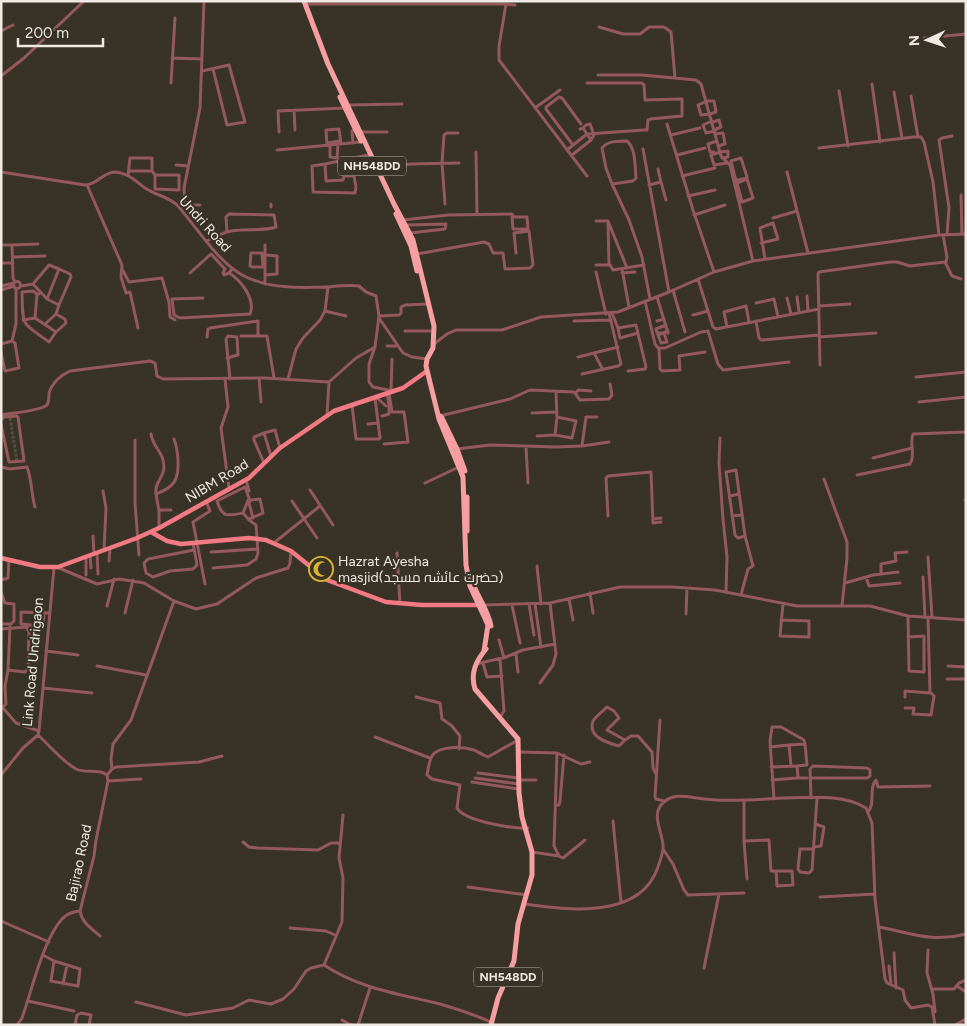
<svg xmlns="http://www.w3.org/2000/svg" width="967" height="1026" viewBox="0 0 967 1026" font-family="Figtree,Cairo,sans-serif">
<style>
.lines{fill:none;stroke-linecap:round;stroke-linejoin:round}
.minor-tunnel{stroke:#544e43;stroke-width:3;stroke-dasharray:3 1.5;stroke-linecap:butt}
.minor{stroke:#94595b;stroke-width:3}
.major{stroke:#f27a82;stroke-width:4.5}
.highway{stroke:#f69fa2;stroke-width:5}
.labels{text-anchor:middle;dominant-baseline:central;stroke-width:4.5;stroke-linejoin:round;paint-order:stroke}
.shield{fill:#393227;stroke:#b8b3ab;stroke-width:1}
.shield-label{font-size:12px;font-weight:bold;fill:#efeae4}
.street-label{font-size:14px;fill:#efeae4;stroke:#393227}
.poi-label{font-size:14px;fill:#efeae4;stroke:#393227;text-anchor:start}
</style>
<rect width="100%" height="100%" fill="#393227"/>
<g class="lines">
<path class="minor-tunnel" d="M10,418L17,461"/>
<path class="minor" d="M305,4H506L499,46V60L587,176
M506,4L515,5
M599,27L623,34H640L649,27H664L671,32L675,78
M1,31L13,25
M924,38L966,34
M172,58L202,59
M202,71L229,65L245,122L227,125L213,69
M598,75H642L696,80L701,84L721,156L730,165L753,261
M1,76L24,58L84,1
M171,83L175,18
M872,84L880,142
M839,91L848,146
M894,92L902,138
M911,96L918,137
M707,101L698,105L701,115L710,114
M707,101H714L716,112L710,114
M348,105L402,104
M535,108L560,90
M294,110L295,130
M712,121L703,125L706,133L715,131
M713,122L719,120L721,127L714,130
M667,124L693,210L714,272
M583,128L586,125L590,124L594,135
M580,129L583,128L591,140
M279,132L278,111L345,108
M361,132H387
M715,134L723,133L725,144L718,146
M671,135L700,128
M327,143L340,141
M353,143L352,131L355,129
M327,145L326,130L339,129L341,144
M330,145V157L337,158L338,144
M573,145L546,109V107L559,97L562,98L581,124
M819,148L914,137H921L924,142L933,182L939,235
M643,149L669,292
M277,150L361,142
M567,150L587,134L644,130H647L648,120L650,119L682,116V99L645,100L644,85L642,83H587
M476,152L477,214
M714,152H710L708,144L717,141
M720,152L711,155L714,165L727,163
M720,152L728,151V157L722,158
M572,155L591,140L594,135
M677,155L705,148
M325,164L312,166L313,192L355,193L356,187L354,176H344L343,180L326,181L325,164L368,155
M176,165L188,166
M378,168L411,164L459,163
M129,171H152
M1,172L85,185C97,185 103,172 115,172C129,173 135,181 145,188C155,195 170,197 178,206C198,229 219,264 246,277C272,289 300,288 329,287C338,286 349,285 359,286L366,292L376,296L379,316L399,315L401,313V307L405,305L428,304
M787,172L808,253
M128,175L130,158H152V171L155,175V189L179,190V175H155
M682,176L715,168
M747,179L753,198L742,202L737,183Z
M734,181L747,178V177L741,158L731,161L736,181
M661,182L666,200
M612,184L606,168L602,148C607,141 618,141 627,141C636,148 635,168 636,178L633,181L612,184L629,220L642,257L650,299
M87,185L122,265L121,277L126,293L130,292L138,328
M649,185L661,182L658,169
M961,195L962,234
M688,196L715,190
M271,204V207
M445,204L442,163L444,135L447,133H458
M185,205L184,188L200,108L204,1
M179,207L187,205H200
M694,215L725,205
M773,218L797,211
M403,220L448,215L512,214L514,217H527L528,229H513L512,217L513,216
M596,221H608L627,268
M608,223L609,265
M406,225L446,224L445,229L410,233
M943,235L947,257L946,262
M947,235L949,208L939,140L942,138L952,136
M207,241C217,235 229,230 240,230C252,229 265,231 276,227L274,215L229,214L226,217L227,232
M761,243L778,239L773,223L760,228L765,259
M1,245H12
M417,254L484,242L489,244L493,253H503L505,269L530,268L533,265L529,231L514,233L516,253
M13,257L45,256
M1,263H13
M596,265H610L613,270L644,265
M263,267H252L250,266L251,253H262L263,267H265
M122,269L129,282L162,278L169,302L170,317L175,320
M622,269L629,307
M596,272L606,314
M190,273L211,254L225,269L223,273L224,275L229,273
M622,273L635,272
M265,275L277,274V256L266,255
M698,279L713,327L716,329L819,309
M13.5 285a3.5 3.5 0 1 1 7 0a3.5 3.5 0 1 1-7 0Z
M15,282L13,278L12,245L38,244
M33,284L47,299L59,305L71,277L70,274L59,269
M265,284V245
M1,286L14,283
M21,286L33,284L49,265L59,269L47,299
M1,290L14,286
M673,290L685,332
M37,294L33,291L22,292C23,327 20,321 49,342L56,332L66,323L65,319L56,314
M807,296L808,311
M657,297L668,333
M797,297L799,312
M203,298L172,299L174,315L180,318L250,314C256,300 241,280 229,273L232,269
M787,298L791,314
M645,301L655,344L658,348H665L701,332L708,331L718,364L723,370L789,362
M756,303L774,299L778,317
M819,306L850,304
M325,311L346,316
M612,313L618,328L636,325L646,367L645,369L628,371
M693,315L708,311
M35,318L37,294H39
M379,318L403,353L412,357L427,359
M23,320L35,318L56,332
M574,321L611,320
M657,321L664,319
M756,321L759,338L761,340L819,335
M45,324L56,314L59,305
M727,327L724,312L746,306L749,322
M618,328L620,338L638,333
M405,331H431
M661,333H657L656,329L666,325
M664,333L667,342L661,343L658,335L668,331
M241,336H267L274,378
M207,337L208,329L210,328L258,321V336
M819,337L876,333
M12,341L16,324V289
M1,344L12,341L15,343L19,368L5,371L1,352
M434,344L447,334L456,330H502L541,317L618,312L669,292L714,272L753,261L939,235L966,234
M387,346H398
M375,347L369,364V382L373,387L393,391
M659,348L660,369L662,371L680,370L679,356L705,352
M594,353L602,368
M578,357L618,347
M227,358L238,355L237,337L228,336L226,339L230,379
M820,365L818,274L819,272L890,262H897L910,266L945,262L952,276L961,279
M582,374L618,366L621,364L609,313
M916,377L966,372
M259,378L261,402
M225,379L228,407L221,428L229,488
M288,379L296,349L303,338L320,320L325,311L328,287
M391,391L392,359
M556,392L557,417
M387,393L389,405
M576,393L578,390L591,391
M376,397L386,406
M919,402L966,397
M352,405L356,439H379L380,438L375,398
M532,413L557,412
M1,415C11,413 41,411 47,405C49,402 49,397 49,393C52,383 61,375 70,371L150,361L155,363L157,376L163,379L265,378L329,382
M327,415L329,382L356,358L375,347L379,316
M382,416L389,414V405
M440,416L510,399L530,390L574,392L580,400L609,399L612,395L610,384
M1,420L4,417L17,416L18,417L24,461L9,462L1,424
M368,424L378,423
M264,433L275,430L280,448
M151,434C153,448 164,452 164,467C164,478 154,482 156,494
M537,436L555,435L557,417L576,421L572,438L555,435
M720,438L719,463L723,519L727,557L726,592
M135,440V503L139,555
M384,444L408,442L404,412H392L389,393
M582,446L586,417H597
M526,447L528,483
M457,449L490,445L556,447L582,446L609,442
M873,458L912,448
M264,463L254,440V437L264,433L271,456
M1,467L10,469L27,467C32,480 31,493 35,507
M857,475L910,464C916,455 909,443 913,434L966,432
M246,479L249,491
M824,479L847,542V558L842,606
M425,483L461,466
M310,490L333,525
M103,491L106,508L104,550
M730,496L739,494
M965,500H966
M292,501L317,538
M159,510H171
M608,516L606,478L608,476L651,472L653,523L661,522
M732,516L742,515
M249,519L263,513L260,499L251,500L249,503L253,518
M653,519L661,518
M159,528V511L156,494C175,487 179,479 178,459C177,452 177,446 174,439
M93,536L94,554
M275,542L320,506
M193,543L197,565L193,569L170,571L153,577L146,573L144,563L148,559L194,550
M211,552L258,549
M97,553L98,574
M397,553L400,604
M90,555L91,568
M928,557L932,617
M109,561L110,549
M537,566L541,604
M59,568L97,584L119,579L144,583L174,601L196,609L217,604L256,578L288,568L290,563L291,551
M213,568L247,565L256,559L258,553L256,525L249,520L243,513C228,516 222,518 217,501L245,487L249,498L243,513
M881,574V564L896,561L895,553L907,552
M86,575V557
M866,577L869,586L900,583
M923,577L925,617
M1,580L8,578L9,560
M845,583L873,575L898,572
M205,584L193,522L210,511L206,501
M1,592L5,603L14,604V621L11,624H1
M590,593L593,613
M741,595L748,569L753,566L745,536L736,470L726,472L735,535L738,538L745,536
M569,599L573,620
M529,604L534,635
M535,604L541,647
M482,605L550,603L620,587H673L715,590L797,606H870L908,616L966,620
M512,605L520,643
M107,606L114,579
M44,613L43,626L21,624V612L49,613
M125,613L133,580
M686,614L687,588
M908,616L909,671L924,672V636L908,637
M781,620L809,621V637L780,636L783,604
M1,629L27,627L29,633L28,668L25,672L8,670L10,627
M499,640L504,658
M46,651L78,655
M516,654L518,672
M483,663L487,677L502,676
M476,664L506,657L523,650L555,644
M97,666L146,675
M948,666L966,667
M947,679H966
M540,683L553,665L556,654L550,603
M43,688L92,693
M416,697L440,703L442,719L451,725L460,736L459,749
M905,697V691L930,693L928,617
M607,707L614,711L619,718L607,730L625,740L619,746C608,743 587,737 593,721C596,716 603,711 607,707Z
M2,708L6,704L5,686L8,670
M3,708L16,723L39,731
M905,708H914L913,714L931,715L934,696L931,693
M500,717L504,711L500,659
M660,720L655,797L656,799L664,801
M38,735C50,746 62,761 76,769C86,774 99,768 107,775
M375,737L430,758
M518,740L488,757C483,755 478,752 474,750C463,747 439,745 432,756C429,761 428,769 427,775L432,779L460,785L457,808C464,821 513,829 528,828
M625,740L631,736H638L652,752L653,768L656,774
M770,747L789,745
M519,752L557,753L581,764L590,762
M557,753L554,846L559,856
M791,766L789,745L805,744L807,765L797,766
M771,767L797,766L798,777L796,778L772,780
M112,769L111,759L113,744L131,720L174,601
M478,773L518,778
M1,775L23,748L38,735L39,731L54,568
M107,775L112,769L116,767L199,762L222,756
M475,778L518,784
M796,778H807
M810,778H867L870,776V770L867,768L813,766L810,769L811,798
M521,780H536
M108,781L141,779
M472,782L518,789
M774,799L770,741L772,727H781L804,740L805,744
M744,800V841L769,840L771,871H776L777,886L793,885L792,871H776
M555,805H559L560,801L564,755
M868,812C876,803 868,789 876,780L878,787L930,786
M613,821L621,902
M744,841L747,879
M243,842L249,847L257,848L318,850L331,843H339L340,845
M814,847L821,846L824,827L815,824
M663,849L673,864L684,890L688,895L744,893
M813,849H800L798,869L800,872L809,873L812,870L817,798
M532,852L559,856L563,858L585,840
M468,887L527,895
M820,897L875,894
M524,904C568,910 640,920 658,867C660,860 664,852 663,845C662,831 650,813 664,802C675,792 691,798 704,799C747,804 790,794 833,798C845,799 856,802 866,808L872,823L875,899L885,979L887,983L903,990L905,1000L911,1008L928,1005L932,1007L935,1025
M1,921L49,942
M879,927C911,933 933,943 966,934
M290,928L326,931L335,935
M100,936C91,928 82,923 80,911L94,856L96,840L108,781L107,775
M928,950L927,973L933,994L935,1012
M894,953L896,988
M43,955L54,961L51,981L78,986L80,969L54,961
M324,965C360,989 400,994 440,1004C457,1009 475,1015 491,1022
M889,966L891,985
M704,968L719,894
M63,984L67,965
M957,986L966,992
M932,989H954L959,983L966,980
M28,1001L74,1011
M136,1002L186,1015L233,1008L249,1000L271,1004L283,999L294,989L306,971L311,968L324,965L342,922L343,878L339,858L343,815
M342,1020L351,1025
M17,1025L22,1018C32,990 43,940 62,919C67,913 74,912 80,911
M75,1025L77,1015L81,1013L91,1015L89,1025
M358,1025L370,988
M955,1025L966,1019"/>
<path class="major" d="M151,532L167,541L181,544L249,538L266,540L291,551L327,580L386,602L422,605H481
M1,558L40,567H58L137,538L159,528L249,478L280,448L334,411L403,388L427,371"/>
<path class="highway" d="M304,1L328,64L394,204L413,240L434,326L433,348L427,359L426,366L439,419L463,477L466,565L470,586L488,625L484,651
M340,97L361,141
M396,214L411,246L417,271
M440,416L442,418L457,449L465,471
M467,497V531
M471,579C476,594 489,612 491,626
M486,649C476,661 470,673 475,689L518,739L519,793L522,817L532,852V875L518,924L514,961L498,998L491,1025"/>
</g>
<defs>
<symbol id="mosque-ring" viewBox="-11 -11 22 22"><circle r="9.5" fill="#393227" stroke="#dab333" stroke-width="1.5"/><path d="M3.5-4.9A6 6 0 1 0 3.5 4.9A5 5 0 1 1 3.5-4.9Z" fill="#dab333"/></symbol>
</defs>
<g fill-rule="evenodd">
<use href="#mosque-ring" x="307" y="555" width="28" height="28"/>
</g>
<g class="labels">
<g class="shield">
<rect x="338" y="156.5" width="68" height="19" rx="4"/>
<rect x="474" y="967.5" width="68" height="19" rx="4"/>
</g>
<g class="shield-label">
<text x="372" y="166">NH548DD</text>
<text x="508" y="977">NH548DD</text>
</g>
<g class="street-label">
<text transform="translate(205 224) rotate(48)">Undri Road</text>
<text transform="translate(217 481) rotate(-31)">NIBM Road</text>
<text transform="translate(33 662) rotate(-85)">Link Road Undrigaon</text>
<text transform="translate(79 863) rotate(-78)">Bajirao Road</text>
</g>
<g class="poi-label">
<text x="338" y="561">Hazrat Ayesha<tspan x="338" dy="16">masjid(حضرت عائشہ مسجد)</tspan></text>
</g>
</g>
<rect width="967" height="1026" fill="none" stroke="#efeae4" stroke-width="5"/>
<g transform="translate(927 40) rotate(267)" stroke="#393227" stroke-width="4" paint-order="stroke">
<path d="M0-4L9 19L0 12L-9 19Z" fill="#efeae4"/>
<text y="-8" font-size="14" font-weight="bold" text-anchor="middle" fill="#efeae4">N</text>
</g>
<path d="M18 38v8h85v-8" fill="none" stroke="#efeae4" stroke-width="2.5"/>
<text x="25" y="38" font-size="15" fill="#efeae4" stroke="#393227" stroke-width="4" paint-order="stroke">200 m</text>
</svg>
